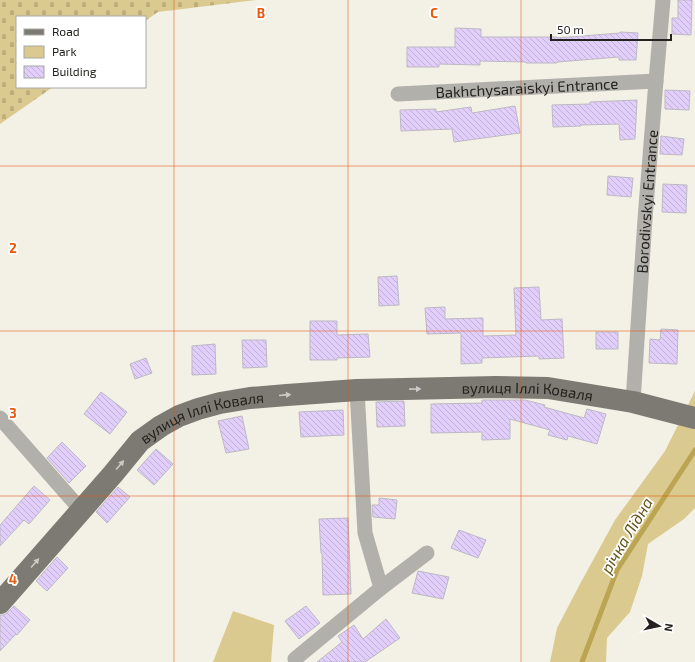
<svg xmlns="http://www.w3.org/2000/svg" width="695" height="662" viewBox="0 0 695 662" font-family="'Exo 2',sans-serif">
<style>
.green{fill:#dbca8f}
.cemetery{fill:url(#cemetery-stones)}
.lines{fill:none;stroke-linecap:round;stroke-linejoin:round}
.stream{stroke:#bba552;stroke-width:5}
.building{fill:url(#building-back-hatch);stroke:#bdb9c3}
.street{stroke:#b1b0ab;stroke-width:15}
.primary{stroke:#7c7a72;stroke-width:22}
.oneway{fill:#cbcac7}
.grid{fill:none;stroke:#e8590c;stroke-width:1;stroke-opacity:0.55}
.labels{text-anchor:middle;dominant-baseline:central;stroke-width:3.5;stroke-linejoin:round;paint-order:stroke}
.street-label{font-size:15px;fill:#23221e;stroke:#fff}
.water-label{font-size:16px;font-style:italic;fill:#645416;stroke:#fff}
.grid-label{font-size:13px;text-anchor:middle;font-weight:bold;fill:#e8590c;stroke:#fff;stroke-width:3.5;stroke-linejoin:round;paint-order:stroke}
</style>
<defs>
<pattern id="cemetery-stones" width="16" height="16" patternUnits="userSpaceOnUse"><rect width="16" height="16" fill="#dbca8f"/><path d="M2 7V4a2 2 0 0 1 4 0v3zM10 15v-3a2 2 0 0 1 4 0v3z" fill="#bcad7b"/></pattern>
<pattern id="building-back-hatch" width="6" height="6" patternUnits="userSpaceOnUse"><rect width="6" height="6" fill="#e2cefb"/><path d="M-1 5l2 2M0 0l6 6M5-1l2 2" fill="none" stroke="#c2b1d7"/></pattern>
</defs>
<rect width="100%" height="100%" fill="#f3f0e6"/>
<path class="green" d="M695,391V508L684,519L648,544L642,576L630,612L607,638L606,662H550L557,628L580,584L615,520L665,451Z
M233,611L274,625L271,662H213Z"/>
<path class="cemetery" d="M0,0H257L158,12L145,21V17H17V87H53L0,124Z"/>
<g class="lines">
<path class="stream" d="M582,662L617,570L695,450"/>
</g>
<path class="building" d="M678,0H692L691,35L672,34V18H678Z
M455,28L481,29V37H557V38L620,33V32L638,33L636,60H619V57L557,62V63H526V62L480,61V65L439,64V67H407V47H455Z
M665,90L690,91L689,110L665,109Z
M637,100L635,139L620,140L619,124L581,125V126L553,127L552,105L590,104V102Z
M515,106L520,133L454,142L452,129L401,131L400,110L436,109V112L471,107L472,113Z
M661,136L684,139L682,155L660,154Z
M608,176L633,178L631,197L607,195Z
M663,184L687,185L686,213L662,212Z
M397,276L399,305L379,306L378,277Z
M539,287L541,320L562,319L564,358L539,359V356L482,358V363L461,364V333L427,334L425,308L445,307V319L483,318V336L516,335L514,288Z
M310,321H337V335L368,334L370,357L337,358V360H310Z
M661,329L678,330L677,364L649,363L650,339L660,340Z
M596,332H618V349H596Z
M242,340H266L267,367L243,368Z
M215,344L216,374L192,375V346Z
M146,358L152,373L135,379L130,364Z
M101,392L127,412L110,434L84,414Z
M482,400H525L545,405L544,407L584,418L587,409L606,414L597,444L568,436L567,440L548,435L550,430L510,419V439L482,440V432L431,433V404L482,403Z
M404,401L405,426L377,427L376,402Z
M343,410L344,435L301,437L299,412Z
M242,416L249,449L226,453L218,421Z
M62,442L86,466L69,483L47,458Z
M156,449L173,464L154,485L137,470Z
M34,486L50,500L29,524L24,520L0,546V525Z
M118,487L130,497L107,523L96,512Z
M379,498L397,500L395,519L373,517L372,505H379Z
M348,518L351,594L323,595L322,553H321L319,519Z
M459,530L486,540L478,558L451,548Z
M57,557L68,568L47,591L36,581Z
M418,571L449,577L443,599L412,593Z
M14,606L30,620L17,635L16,634L0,651V615H4L9,611Z
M306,606L320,623L299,639L285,621Z
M386,619L400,638L365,662H317L342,642L338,636L354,625L363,639Z"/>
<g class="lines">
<g class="street">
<path id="s1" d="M398,94L656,81"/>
<path id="s2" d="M633,402L645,219L656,81L663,0"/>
<path d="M0,418L81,510"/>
<path d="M381,588L427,553"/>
<path d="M295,659L381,588L365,533L357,390"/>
</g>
<path class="primary" id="s3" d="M0,603L113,474L140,441L161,426L179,416L198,409L220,403L250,398L287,395L357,390L496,387L548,388L633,402L695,418"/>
</g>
<defs><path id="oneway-solid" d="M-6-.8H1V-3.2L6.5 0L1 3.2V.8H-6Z"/></defs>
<g class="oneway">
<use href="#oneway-solid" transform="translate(415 389) rotate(-1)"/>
<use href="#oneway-solid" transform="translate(285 395) rotate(-5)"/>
<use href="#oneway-solid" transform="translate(120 465) rotate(-50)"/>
<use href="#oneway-solid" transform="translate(35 563) rotate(-49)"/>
</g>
<path class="grid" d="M174,0V662M348,0V662M521,0V662M0,166H695M0,331H695M0,496H695"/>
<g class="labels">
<g class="street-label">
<text stroke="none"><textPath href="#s1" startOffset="129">Bakhchysaraiskyi Entrance</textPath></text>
<text stroke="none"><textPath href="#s2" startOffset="201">Borodivskyi Entrance</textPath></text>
<text stroke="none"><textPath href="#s3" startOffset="612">вулиця Іллі Коваля</textPath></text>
<text stroke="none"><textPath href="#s3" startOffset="282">вулиця Іллі Коваля</textPath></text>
</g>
<g class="water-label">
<text transform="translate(626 535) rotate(-59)">річка Лідна</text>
</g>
</g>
<g class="grid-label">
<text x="261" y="18">B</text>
<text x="434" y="18">C</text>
<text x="13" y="253">2</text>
<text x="13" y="418">3</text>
<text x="13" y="584">4</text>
</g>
<rect x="16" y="16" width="130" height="72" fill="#ffffff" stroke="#a7a7a5"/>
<rect x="24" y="29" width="20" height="6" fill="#7c7a72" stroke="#a7a7a5"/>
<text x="52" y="36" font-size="12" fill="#23221e">Road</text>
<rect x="24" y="46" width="20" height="12" fill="#dbca8f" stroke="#a7a7a5"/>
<text x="52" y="56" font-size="12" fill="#23221e">Park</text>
<rect x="24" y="66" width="20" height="12" fill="url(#building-back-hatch)" stroke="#a7a7a5"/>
<text x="52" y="76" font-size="12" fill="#23221e">Building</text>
<g transform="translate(659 626) rotate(99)" stroke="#ffffff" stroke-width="3" paint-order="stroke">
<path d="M0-3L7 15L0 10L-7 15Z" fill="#23221e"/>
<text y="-6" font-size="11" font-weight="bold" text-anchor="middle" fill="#23221e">N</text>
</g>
<path d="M551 34v6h120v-6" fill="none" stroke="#23221e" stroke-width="2"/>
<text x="557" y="34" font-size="12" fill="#23221e" stroke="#ffffff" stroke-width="3" paint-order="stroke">50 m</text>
</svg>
